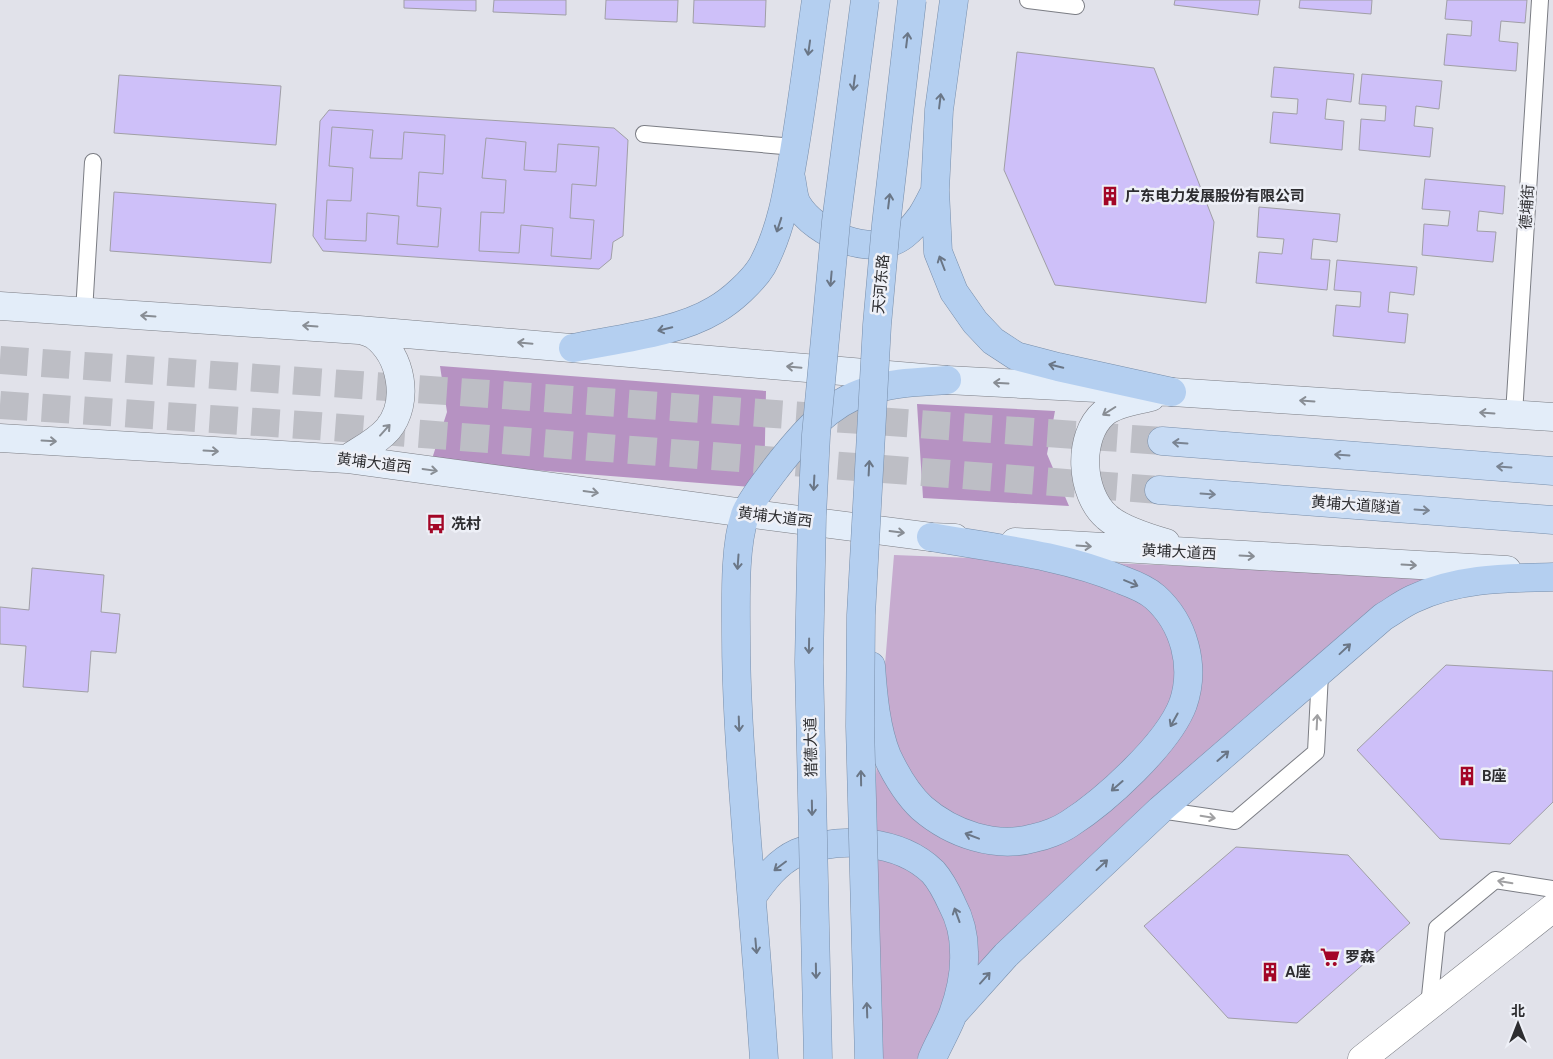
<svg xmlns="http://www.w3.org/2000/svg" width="1553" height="1059" viewBox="0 0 1553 1059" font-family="'DM Sans','Noto Sans SC',sans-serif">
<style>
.green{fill:#c6abcf}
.forest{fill:#b692c2}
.building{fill:#cec0f9;stroke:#a09fa6}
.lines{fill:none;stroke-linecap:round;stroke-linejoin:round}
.primary-tunnel{stroke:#bdbec5;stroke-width:28;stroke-dasharray:28 14;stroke-linecap:butt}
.service-casing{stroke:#7b7d84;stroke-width:18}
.minor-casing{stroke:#7b7d84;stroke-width:29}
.secondary-casing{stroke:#7b7d84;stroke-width:29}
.primary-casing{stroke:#788eaa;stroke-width:29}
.trunk-casing{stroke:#788eaa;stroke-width:29}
.service{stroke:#fff;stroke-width:16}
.minor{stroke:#fff;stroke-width:28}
.secondary{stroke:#e3edf9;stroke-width:28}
.primary{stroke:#c7dbf4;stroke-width:28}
.trunk{stroke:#b4cff0;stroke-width:28}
.trunk-bridge-casing{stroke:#788eaa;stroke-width:29;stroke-linecap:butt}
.trunk-bridge{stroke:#b4cff0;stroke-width:28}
.oneway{stroke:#6a7686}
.oneway2{stroke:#888d94}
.oneway3{stroke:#7a8492}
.oneway4{stroke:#a0a0a2}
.labels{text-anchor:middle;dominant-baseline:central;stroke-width:5;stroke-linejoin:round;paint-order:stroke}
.poi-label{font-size:15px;font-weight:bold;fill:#2d2d30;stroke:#eef0f7;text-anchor:start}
.street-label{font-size:15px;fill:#2d2d30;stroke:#eef0f7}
</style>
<rect width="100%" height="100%" fill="#e1e2ea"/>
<path class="green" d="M894,555L1453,576L1403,593L1353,624L1229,733L943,1012L917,1059H880L875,864L876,774Z"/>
<path class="forest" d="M440,366L766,391L764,488L431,462L447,412Z
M917,404L1055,411L1047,454L1069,506L923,498Z"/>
<path class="building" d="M404,0H476V11L404,8Z
M494,0H566V15L493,12Z
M606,0H678L677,22L605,19Z
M694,0H766L765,27L693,23Z
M1175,0H1260L1258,15L1174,5Z
M1300,0H1372L1371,14L1299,8Z
M1447,0H1527L1525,23L1501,21L1499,41L1518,43L1516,71L1444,65L1447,34L1471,36L1472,21L1445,19Z
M1017,52L1154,68L1214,222L1206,303L1055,285L1004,170Z
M1274,67L1354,74L1351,102L1327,99L1325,119L1344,121L1342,150L1270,143L1273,112L1297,114L1298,99L1271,97Z
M1362,74L1442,81L1439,109L1416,106L1414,126L1433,128L1430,157L1359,150L1361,119L1385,121L1386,106L1359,104Z
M119,75L281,86L276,145L114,133Z
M329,110L614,128L628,140L623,236L613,242L611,259L599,269L323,251L313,236L320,121Z
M332,127L373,130L370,158L402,159L404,132L445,135L443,174L419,172L417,206L441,208L438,247L397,244L399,216L367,213L366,241L325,239L327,200L351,201L353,168L329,166Z
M486,138L526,142L524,170L556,172L558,144L599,147L596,186L572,184L570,218L594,220L591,259L551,256L553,228L521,225L519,253L479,251L481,212L504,213L506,180L482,178Z
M1425,179L1505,186L1503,214L1479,211L1477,231L1496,232L1493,262L1422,255L1424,224L1448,226L1450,211L1422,209Z
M114,192L276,204L271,263L110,251Z
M1259,207L1340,214L1337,242L1313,239L1311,259L1330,260L1327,290L1256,283L1259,252L1282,254L1284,239L1257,237Z
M1337,260L1417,267L1414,295L1390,292L1388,312L1408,314L1405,343L1333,336L1336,305L1360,307L1361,292L1334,290Z
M32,568L104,575L101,612L120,614L116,653L91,651L88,692L23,687L26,646L0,644V607L29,610Z
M1446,665L1553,671V802L1510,844L1440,839L1357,750Z
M1236,847L1348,855L1410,923L1297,1023L1228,1018L1144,926Z"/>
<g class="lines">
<path class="primary-tunnel" d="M0,360L1162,441
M0,405L317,426L1159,490"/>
<defs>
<path id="service" d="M1028,0L1076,6
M644,134L795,147
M84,312L93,162
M1514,414L1540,0
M1160,810L1235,821L1316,752L1320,673
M1429,1006L1437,928L1495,880L1553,889"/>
<path id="minor" d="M1362,1059L1553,908"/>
<path id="secondary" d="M0,306L359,330L947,380L1172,392L1553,417
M1151,397C1136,401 1116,403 1104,413C1077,436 1080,494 1107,517C1119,528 1149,538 1166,543
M0,438L347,459L745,513L931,537L955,538
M347,459C360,450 377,442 388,429C410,402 402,356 374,335C370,333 364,331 360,330
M1015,542L1507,570"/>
<path id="primary" d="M1162,441L1553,471
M1159,490L1553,520"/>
<path id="trunk" d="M954,0L939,110L935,190L938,252L954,292L975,322L993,341L1016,356L1058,367L1172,392
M791,178C793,186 793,197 797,204C815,235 874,259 904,235C920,222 926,209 935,191
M573,348C617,339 677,333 715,310C731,301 753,281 762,266C782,229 788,188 795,146C803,98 809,49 816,0
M871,666C873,695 876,729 887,756C895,773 908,795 922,808C952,834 996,849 1034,838C1045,836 1060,830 1069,824C1105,801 1168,744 1183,704C1196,666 1184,623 1155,597C1146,589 1133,584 1122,580C1063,555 994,548 931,537
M752,897C763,881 777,862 797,853C839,836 899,839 933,872C941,881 947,893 952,904C960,919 964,935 964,952C965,972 960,995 953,1014C947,1030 938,1044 932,1059
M953,1014L1006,955L1160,810L1383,617C1393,611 1402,604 1413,599C1457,578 1505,578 1553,577
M764,1059C759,986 753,914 747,841C742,773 736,704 736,635C736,600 734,548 745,515C749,502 768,479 776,468C800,437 829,402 868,391C893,382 921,382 947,380"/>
</defs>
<use href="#service" class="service-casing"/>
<use href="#minor" class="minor-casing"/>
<use href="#secondary" class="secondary-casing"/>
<use href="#primary" class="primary-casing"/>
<use href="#trunk" class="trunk-casing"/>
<use href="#service" class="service"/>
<use href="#minor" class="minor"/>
<use href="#secondary" class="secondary"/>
<use href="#primary" class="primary"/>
<use href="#trunk" class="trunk"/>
<defs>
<path id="trunk-bridge" d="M818,1059L809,662L812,516L816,435L836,222L865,0
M869,1059L860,726L861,615L877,325L886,225L912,0"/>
</defs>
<use href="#trunk-bridge" class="trunk-bridge-casing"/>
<use href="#trunk-bridge" class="trunk-bridge"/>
</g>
<defs><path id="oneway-shaft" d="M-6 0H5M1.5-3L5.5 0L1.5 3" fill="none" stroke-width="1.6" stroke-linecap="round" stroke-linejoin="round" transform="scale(1.25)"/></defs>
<g class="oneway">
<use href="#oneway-shaft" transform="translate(907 40) rotate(-83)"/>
<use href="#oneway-shaft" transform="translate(809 48) rotate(98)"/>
<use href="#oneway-shaft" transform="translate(854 83) rotate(97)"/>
<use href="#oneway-shaft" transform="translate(940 101) rotate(-83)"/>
<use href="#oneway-shaft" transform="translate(889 201) rotate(-83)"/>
<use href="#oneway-shaft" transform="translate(779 225) rotate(108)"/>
<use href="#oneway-shaft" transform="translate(942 263) rotate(-111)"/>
<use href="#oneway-shaft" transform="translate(831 279) rotate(95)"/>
<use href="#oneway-shaft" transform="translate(665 329) rotate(166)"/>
<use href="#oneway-shaft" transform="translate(1056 366) rotate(-166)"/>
<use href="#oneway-shaft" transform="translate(869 468) rotate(-87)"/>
<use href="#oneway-shaft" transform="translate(814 483) rotate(93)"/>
<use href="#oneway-shaft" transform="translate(738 562) rotate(94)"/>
<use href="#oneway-shaft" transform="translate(1131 583) rotate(23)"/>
<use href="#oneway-shaft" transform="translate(809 646) rotate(91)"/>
<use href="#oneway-shaft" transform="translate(1345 649) rotate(-43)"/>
<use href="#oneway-shaft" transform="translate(1174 720) rotate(119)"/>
<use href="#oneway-shaft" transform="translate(739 724) rotate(88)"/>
<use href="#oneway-shaft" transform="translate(1223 756) rotate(-41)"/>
<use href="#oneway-shaft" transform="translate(861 778) rotate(-91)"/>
<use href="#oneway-shaft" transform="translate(1117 786) rotate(139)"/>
<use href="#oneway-shaft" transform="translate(812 808) rotate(89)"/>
<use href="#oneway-shaft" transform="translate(972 836) rotate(-159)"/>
<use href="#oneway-shaft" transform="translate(1102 865) rotate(-43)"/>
<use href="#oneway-shaft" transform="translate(780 866) rotate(143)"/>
<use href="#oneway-shaft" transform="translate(957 915) rotate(-110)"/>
<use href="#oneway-shaft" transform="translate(756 946) rotate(85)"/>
<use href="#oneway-shaft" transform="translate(816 971) rotate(89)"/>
<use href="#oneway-shaft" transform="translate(985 978) rotate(-48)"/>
<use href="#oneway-shaft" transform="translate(867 1010) rotate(-92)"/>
</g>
<g class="oneway2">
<use href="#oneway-shaft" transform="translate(148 316) rotate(-176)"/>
<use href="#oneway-shaft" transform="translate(310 326) rotate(-176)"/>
<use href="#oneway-shaft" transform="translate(525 343) rotate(-175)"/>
<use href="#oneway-shaft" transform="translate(794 367) rotate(-175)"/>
<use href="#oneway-shaft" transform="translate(1001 383) rotate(-177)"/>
<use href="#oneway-shaft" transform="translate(1307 401) rotate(-176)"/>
<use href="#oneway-shaft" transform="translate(1109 411) rotate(148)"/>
<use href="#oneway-shaft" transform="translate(1487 413) rotate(-176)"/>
<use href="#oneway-shaft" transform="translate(385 430) rotate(-48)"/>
<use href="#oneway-shaft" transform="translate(49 441) rotate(3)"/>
<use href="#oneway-shaft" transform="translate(211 451) rotate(3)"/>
<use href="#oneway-shaft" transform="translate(430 470) rotate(8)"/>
<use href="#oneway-shaft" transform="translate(591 492) rotate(8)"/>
<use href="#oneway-shaft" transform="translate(897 532) rotate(7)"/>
<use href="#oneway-shaft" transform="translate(1084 546) rotate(4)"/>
<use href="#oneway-shaft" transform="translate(1247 556) rotate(3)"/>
<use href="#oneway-shaft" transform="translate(1409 565) rotate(3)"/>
</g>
<g class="oneway3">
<use href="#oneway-shaft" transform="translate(1180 443) rotate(-176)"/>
<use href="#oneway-shaft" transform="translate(1342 455) rotate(-176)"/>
<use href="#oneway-shaft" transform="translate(1504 467) rotate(-176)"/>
<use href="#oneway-shaft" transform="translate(1208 494) rotate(4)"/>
<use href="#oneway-shaft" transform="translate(1422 510) rotate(4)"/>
</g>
<g class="oneway4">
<use href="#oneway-shaft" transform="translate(1317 722) rotate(-87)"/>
<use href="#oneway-shaft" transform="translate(1208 817) rotate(9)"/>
<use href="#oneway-shaft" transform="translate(1505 882) rotate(-171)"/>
</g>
<defs>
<symbol id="building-bare" viewBox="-9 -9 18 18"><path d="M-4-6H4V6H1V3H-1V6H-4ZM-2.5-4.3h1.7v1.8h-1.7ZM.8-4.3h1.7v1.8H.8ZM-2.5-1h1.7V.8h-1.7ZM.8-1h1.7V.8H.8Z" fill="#a30526" stroke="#eef0f7" stroke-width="2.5" paint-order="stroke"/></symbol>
<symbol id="bus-bare" viewBox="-9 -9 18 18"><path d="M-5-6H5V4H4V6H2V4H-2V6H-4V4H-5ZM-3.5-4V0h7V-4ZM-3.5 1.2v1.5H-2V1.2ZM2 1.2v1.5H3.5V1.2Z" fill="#a30526" stroke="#eef0f7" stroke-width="2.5" paint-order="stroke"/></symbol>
<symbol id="supermarket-bare" viewBox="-9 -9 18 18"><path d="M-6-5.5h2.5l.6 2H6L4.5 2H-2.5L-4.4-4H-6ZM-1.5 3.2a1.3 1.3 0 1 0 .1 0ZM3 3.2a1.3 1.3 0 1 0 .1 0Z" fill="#a30526" stroke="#eef0f7" stroke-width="2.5" paint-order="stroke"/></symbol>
</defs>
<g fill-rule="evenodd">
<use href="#building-bare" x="1096" y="182" width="28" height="28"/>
<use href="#bus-bare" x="422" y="510" width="28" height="28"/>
<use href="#building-bare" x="1453" y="762" width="28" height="28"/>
<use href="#supermarket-bare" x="1316" y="943" width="28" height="28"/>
<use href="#building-bare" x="1256" y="958" width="28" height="28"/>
</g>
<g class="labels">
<g class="poi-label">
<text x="1125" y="196">广东电力发展股份有限公司</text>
<text x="451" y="524">冼村</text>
<text x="1482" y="776">B座</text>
<text x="1345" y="957">罗森</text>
<text x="1285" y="972">A座</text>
</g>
<g class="street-label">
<text transform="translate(1527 207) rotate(-86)">德埔街</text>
<text transform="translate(881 284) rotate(-85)">天河东路</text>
<text transform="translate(374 463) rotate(7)">黄埔大道西</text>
<text transform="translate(1356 505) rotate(4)">黄埔大道隧道</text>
<text transform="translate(775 517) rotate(7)">黄埔大道西</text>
<text transform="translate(1179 552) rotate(3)">黄埔大道西</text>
<text transform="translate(811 747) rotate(-91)">猎德大道</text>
</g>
</g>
<g transform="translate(1518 1024)" stroke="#eef0f7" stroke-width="4" paint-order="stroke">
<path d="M0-4L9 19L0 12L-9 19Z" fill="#2d2d30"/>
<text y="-8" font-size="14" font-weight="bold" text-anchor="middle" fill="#2d2d30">北</text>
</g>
</svg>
